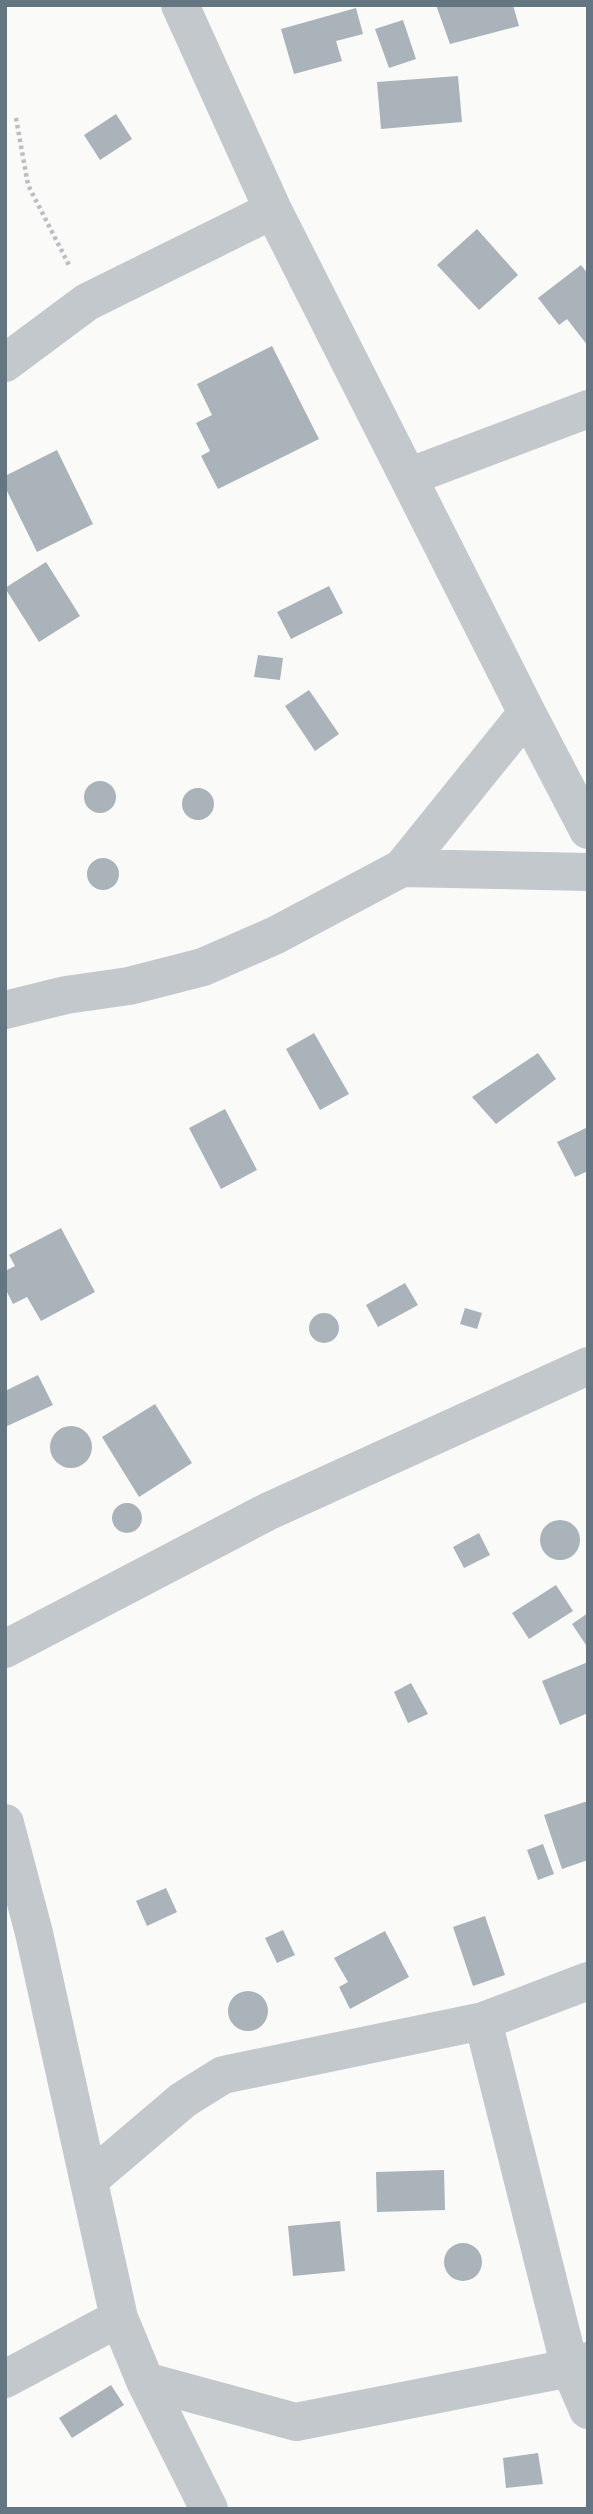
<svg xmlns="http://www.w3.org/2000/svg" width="593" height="2514" viewBox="0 0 593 2514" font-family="'PT Sans',sans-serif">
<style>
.building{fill:#aab3b9}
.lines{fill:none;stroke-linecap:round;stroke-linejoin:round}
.path{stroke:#bbbfc2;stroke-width:4.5;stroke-dasharray:3.5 3.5;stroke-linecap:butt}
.minor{stroke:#c3c8cc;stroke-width:38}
</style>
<rect width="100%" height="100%" fill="#fafaf8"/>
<path class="building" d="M436,5H513L519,26L450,44Z
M356,8L363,34L336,41L342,61L294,74L281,29Z
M403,20L416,59L389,68L375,29Z
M458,76L462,122L381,129L377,82Z
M116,114L132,139L100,160L84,135Z
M477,229L518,275L479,310L437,265Z
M581,265L588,274V346L567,319L559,325L538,298Z
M272,346L319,439L218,489L201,456L210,451L196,423L212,415L197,384Z
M57,450L93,524L37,552L5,487V476Z
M46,562L80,616L39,642L5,588Z
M329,586L343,613L291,639L277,612Z
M258,655L283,658L280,680L254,677Z
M309,690L339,734L315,751L285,706Z
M84 797a16 16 0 1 1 32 0a16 16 0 1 1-32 0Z
M182 804a16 16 0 1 1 32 0a16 16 0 1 1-32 0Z
M87 874a16 16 0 1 1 32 0a16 16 0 1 1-32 0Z
M314,1033L349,1094L320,1110L286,1049Z
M538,1053L556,1079L496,1124L472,1097Z
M225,1109L257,1170L221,1189L189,1128Z
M588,1127V1171L575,1177L557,1142Z
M61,1228L95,1292L41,1321L27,1297L13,1304L5,1288V1271L15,1266L9,1255Z
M405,1283L418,1305L378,1327L366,1305Z
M465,1308L482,1313L477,1329L460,1324Z
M309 1328a15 15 0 1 1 30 0a15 15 0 1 1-30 0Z
M38,1375L53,1405L5,1427V1391Z
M155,1404L192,1463L139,1497L102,1437Z
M50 1447a21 21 0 1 1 42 0a21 21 0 1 1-42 0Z
M112 1518a15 15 0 1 1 30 0a15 15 0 1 1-30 0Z
M540 1540a20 20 0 1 1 40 0a20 20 0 1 1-40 0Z
M479,1533L490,1555L464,1568L453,1547Z
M556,1585L573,1611L529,1639L512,1613Z
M588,1613V1648L572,1624Z
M588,1662V1713L560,1725L542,1681Z
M411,1683L428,1714L408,1723L394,1692Z
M588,1801V1860L562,1869L544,1815Z
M543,1844L554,1874L538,1880L527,1850Z
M166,1888L177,1912L147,1926L136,1901Z
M485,1916L505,1975L473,1986L453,1927Z
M283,1930L295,1955L277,1963L265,1938Z
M385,1931L409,1977L350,2009L339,1987L348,1982L334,1958Z
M228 2011a20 20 0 1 1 40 0a20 20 0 1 1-40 0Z
M444,2170L445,2210L377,2212L376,2172Z
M340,2221L345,2271L293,2276L288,2226Z
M444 2262a19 19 0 1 1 38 0a19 19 0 1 1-38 0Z
M111,2385L124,2405L72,2438L59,2418Z
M538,2453L543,2484L506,2488L503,2458Z"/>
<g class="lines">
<path class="path" d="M16,118L28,185L70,267"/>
<path class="minor" d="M273,210L408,477L588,409
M5,363L87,302L273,210L180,5
M408,477L527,713
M402,868L588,872
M5,1010L66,995L129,986L203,967L276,935L402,868L527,713L588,830
M5,1649L269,1511L588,1366
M5,1823L34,1933L119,2318L145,2381L209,2509
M483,2021L570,2368L588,2410
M89,2180L183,2100L223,2075L483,2021L588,1981
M5,2379L119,2318
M145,2381L296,2422L570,2368L588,2361"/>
</g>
<rect width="593" height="2514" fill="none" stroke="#657683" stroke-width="14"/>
</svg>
